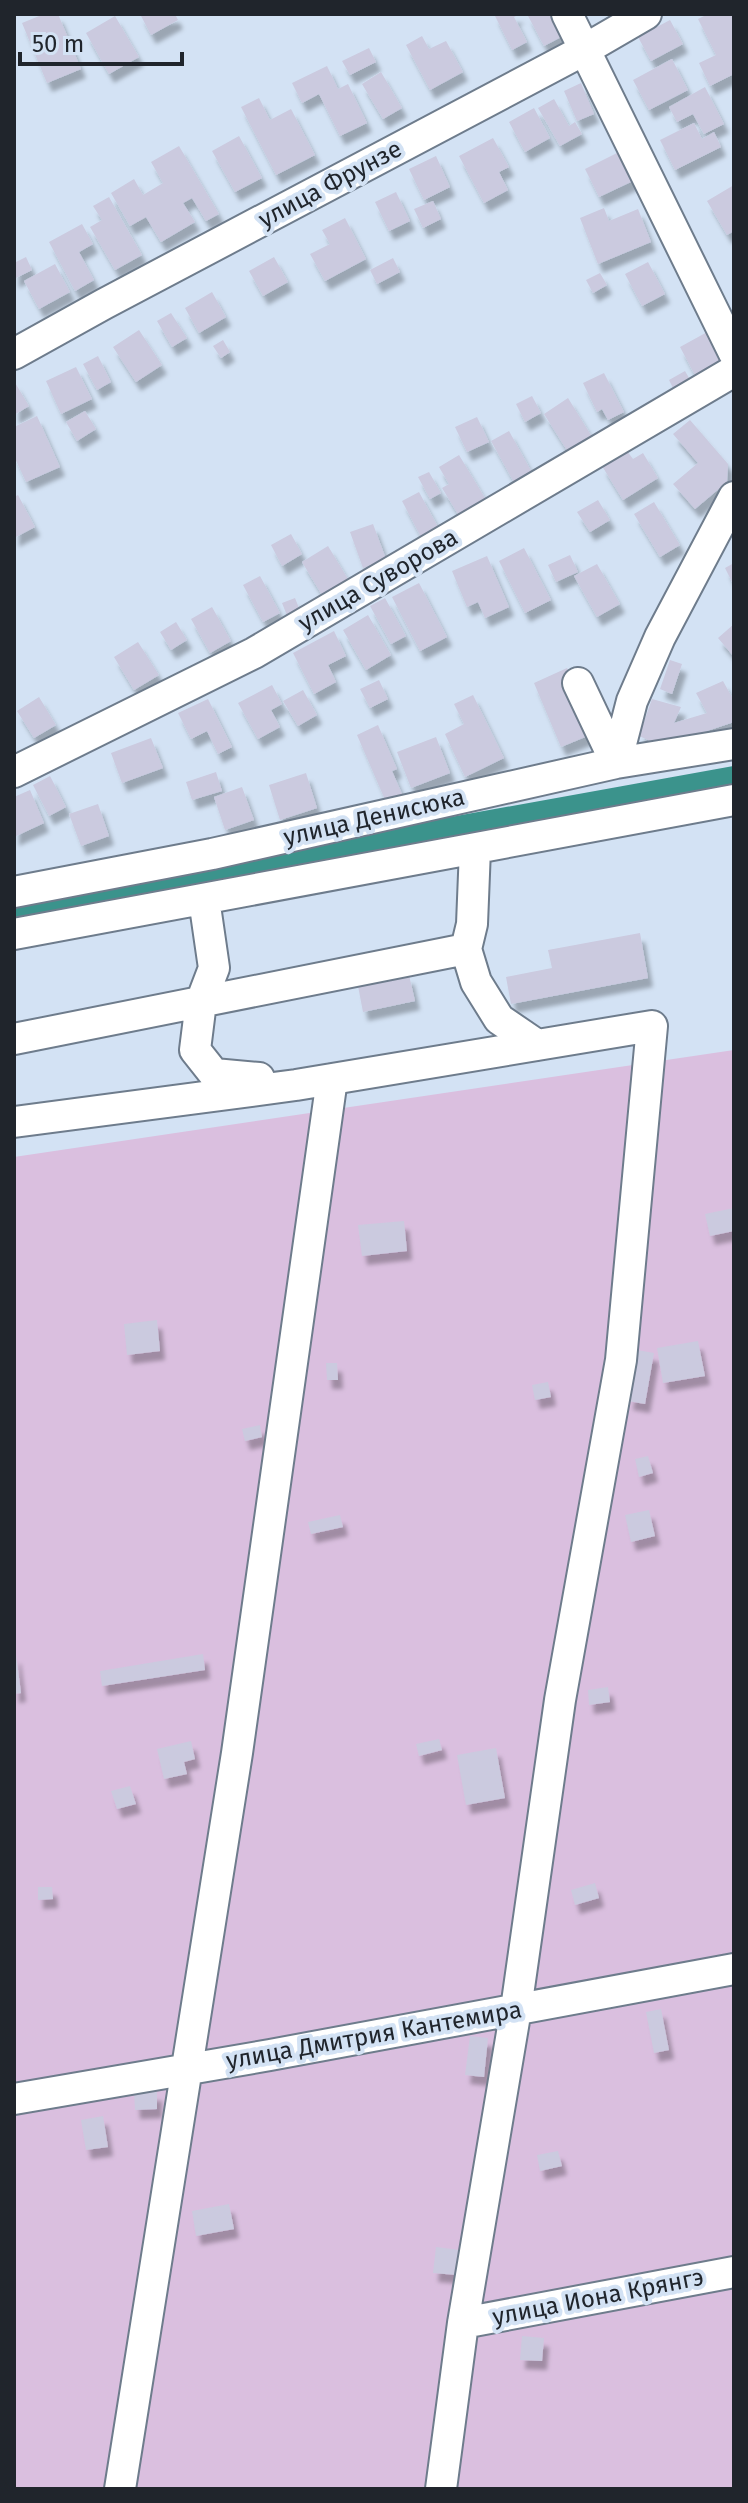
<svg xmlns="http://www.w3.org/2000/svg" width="748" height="2503" viewBox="0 0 748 2503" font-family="'Fira Sans',sans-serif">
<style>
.green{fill:#dabfdf}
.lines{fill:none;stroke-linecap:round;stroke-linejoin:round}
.canal{stroke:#3b938c;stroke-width:22}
.building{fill:#cbcadf;filter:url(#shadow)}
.minor-casing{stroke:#6e7c8c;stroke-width:34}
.minor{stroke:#fff;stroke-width:30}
.labels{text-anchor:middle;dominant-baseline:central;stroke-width:8;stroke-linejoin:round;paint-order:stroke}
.street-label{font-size:24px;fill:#20252c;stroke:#d3e2f4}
</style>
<defs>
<filter id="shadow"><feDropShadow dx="5" dy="9" stdDeviation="2" flood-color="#0004"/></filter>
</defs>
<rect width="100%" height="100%" fill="#d3e2f4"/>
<path class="green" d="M734,1050V2489H14V1157Z"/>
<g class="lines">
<path class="canal" d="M14,907L734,777"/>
</g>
<path class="building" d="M44,14H58L81,69L47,83L22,23Z
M140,14H175L178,20L151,35Z
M494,14H520L514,17L527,42L512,50Z
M527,14H552L563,36L544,46Z
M708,14H734V74L710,86L699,63L716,55L698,19Z
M115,16L139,57L109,74L86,33Z
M670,20L683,44L651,61L638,37Z
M422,36L429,49L446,41L463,72L430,90L406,45Z
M369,48L376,62L350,75L342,61Z
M672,59L688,90L649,110L633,80Z
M327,66L338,89L348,84L367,123L340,136L319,94L302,103L292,83Z
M381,72L402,108L383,119L362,84Z
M581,83L594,114L577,121L564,91Z
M705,87L724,124L704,134L693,114L677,122L669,107Z
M259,98L270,120L291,109L315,155L276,175L241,107Z
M554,99L569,126L575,122L582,134L560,146L538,108Z
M534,108L550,138L525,152L509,122Z
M694,123L702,139L714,132L721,147L675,170L660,140Z
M239,136L262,178L235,192L212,151Z
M493,138L509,167L499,172L508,190L484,203L459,156Z
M179,146L219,214L206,221L192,198L183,203L195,222L161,242L146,217L130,226L111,193L134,179L143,195L163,183L151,162Z
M621,151L635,180L599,197L585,169Z
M436,156L450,187L424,200L409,169Z
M734,185V231L727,235L707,201Z
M396,192L410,221L389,231L375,202Z
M109,197L142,255L115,270L90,227L102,220L93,206Z
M433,201L441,219L423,228L414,209Z
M604,208L609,221L638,209L651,242L598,264L580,218Z
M345,218L366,259L325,281L310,254L330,244L322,230Z
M82,224L93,244L79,252L94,280L75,291L49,242Z
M26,257L32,270L14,279V263Z
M274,257L288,282L263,296L249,271Z
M393,258L400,272L377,284L370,270Z
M648,262L665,294L642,306L625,274Z
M55,264L70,292L39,309L24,281Z
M600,273L607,285L593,293L586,280Z
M212,292L226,317L199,333L185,308Z
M171,313L187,338L172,347L157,321Z
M139,330L162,365L136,382L113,347Z
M709,331L724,359L695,375L680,347Z
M223,340L230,352L221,358L213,346Z
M98,356L111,382L97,390L83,364Z
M76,367L92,399L61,414L46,381Z
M685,371L692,383L675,392L669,380Z
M604,373L624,412L608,420L602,409L597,412L583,383Z
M14,381L29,406L14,415Z
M532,396L541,413L525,422L516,404Z
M568,398L594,440L570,455L544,414Z
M85,411L96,429L77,441L66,422Z
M37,416L60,467L26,482L14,456V427Z
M477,417L489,442L467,452L455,427Z
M690,420L728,464L727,482L695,509L673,484L698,463L673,434Z
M509,431L534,476L516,486L491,441Z
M627,451L633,459L643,453L658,478L623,500L602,466Z
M459,455L488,503L461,519L442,488L449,484L439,467Z
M429,472L441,493L430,499L418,477Z
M419,492L438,527L421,537L402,501Z
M18,495L35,527L14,538V497Z
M598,500L610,520L590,532L577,512Z
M654,502L680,545L660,557L634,514Z
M373,524L386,559L363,568L350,532Z
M291,534L302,554L282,566L271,545Z
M328,546L348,579L322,595L302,562Z
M524,548L551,600L525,613L499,561Z
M570,555L578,572L556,582L548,565Z
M487,556L509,607L485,618L478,602L467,607L452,571Z
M734,563V586L725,568Z
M597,564L620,604L597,617L574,576Z
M260,576L280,613L263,622L243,585Z
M419,583L447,637L420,651L392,597Z
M295,598L303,618L290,623L282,603Z
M385,598L406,636L391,644L370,606Z
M212,607L231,641L210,653L191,619Z
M368,615L391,655L366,670L343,630Z
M176,622L187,640L171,650L160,632Z
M734,624V657L718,638Z
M334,631L346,656L328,665L336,682L314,694L293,653Z
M138,642L159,675L134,690L114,657Z
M670,660L682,664L672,694L660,689Z
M567,668L579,695L590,735L561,747L534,683Z
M379,680L388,699L370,708L360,689Z
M723,681L734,701V722L662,746L639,736L652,699L681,707L674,723L707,713L696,693Z
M272,685L282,704L271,710L280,727L258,739L238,703Z
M303,690L317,715L298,726L283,701Z
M473,695L504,758L465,777L445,734L464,724L454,704Z
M39,697L56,725L34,738L17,711Z
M208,699L232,747L218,754L207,731L191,739L178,713Z
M378,725L397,769L392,771L402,794L386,802L357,735Z
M436,737L450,773L411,788L397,752Z
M151,738L163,768L122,783L111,753Z
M216,772L222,791L192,800L186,782Z
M306,773L317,808L280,820L269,785Z
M50,776L66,807L49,816L33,785Z
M242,787L254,820L225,830L214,797Z
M30,790L44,823L14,837V797Z
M98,804L109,836L81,846L69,814Z
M640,933L648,978L511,1004L506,977L552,968L548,950Z
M409,975L415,1001L363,1012L358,986Z
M734,1208V1231L710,1236L705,1214Z
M404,1221L407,1251L362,1256L358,1225Z
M157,1320L160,1351L127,1355L124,1324Z
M698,1341L705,1376L663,1383L657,1348Z
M637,1350L654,1353L645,1404L628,1401Z
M326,1363H337L338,1380H327Z
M548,1382L551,1397L535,1400L532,1385Z
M260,1425L262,1437L245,1441L242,1429Z
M648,1456L653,1473L639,1477L635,1459Z
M649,1510L655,1536L631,1542L625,1515Z
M340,1515L343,1527L311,1534L308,1522Z
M203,1654L205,1670L102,1686L100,1671Z
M14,1655H16L21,1693L14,1694Z
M608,1687L610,1702L589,1705L588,1690Z
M439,1739L442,1750L419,1756L416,1744Z
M191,1741L195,1759L184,1762L187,1774L164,1779L157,1749Z
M496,1748L505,1798L466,1805L457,1755Z
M130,1786L136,1804L117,1809L111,1791Z
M595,1883L599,1898L575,1905L571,1890Z
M38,1887H52L53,1899L38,1900Z
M661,2009L669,2050L654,2053L646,2012Z
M470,2036L488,2038L484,2077L465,2075Z
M134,2092H157V2109L135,2110Z
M103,2116L108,2147L86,2150L81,2120Z
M558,2151L562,2166L540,2171L537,2155Z
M229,2204L234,2229L196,2236L192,2211Z
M436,2247L460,2250L457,2275L433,2273Z
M522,2336L544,2338L542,2361L520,2360Z"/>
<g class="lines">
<defs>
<path id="minor" d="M567,14L734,353
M14,354L104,304L584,50L646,14
M578,683L616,763
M616,763L632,701L660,637L734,497
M14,772L254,653L734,371
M14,892L212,854L616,763L734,744
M204,899L214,968L201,1002L195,1050L214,1074L259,1078
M14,934L734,800
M466,949L476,982L499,1019L537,1045
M14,1039L466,949L472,924L475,849
M14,1122L296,1085L652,1026L621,1360L560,1700L516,2009L463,2323L441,2489
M14,2099L270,2055L734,1969
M463,2323L734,2272
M120,2489L237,1753L332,1079"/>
</defs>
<use href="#minor" class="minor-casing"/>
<use href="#minor" class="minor"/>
</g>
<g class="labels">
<g class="street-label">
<text transform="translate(330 184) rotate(-28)">улица Фрунзе</text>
<text transform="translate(378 580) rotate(-30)">улица Суворова</text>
<text transform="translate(374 817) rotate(-13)">улица Денисюка</text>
<text transform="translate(374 2035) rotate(-10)">улица Дмитрия Кантемира</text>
<text transform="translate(598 2297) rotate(-11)">улица Иона Крянгэ</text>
</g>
</g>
<rect width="748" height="2503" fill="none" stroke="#20252c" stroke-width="32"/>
<path d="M20 52v12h162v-12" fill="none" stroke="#20252c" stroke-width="4"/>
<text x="32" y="52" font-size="24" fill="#20252c" stroke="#d3e2f4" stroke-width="6" paint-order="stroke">50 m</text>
</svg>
